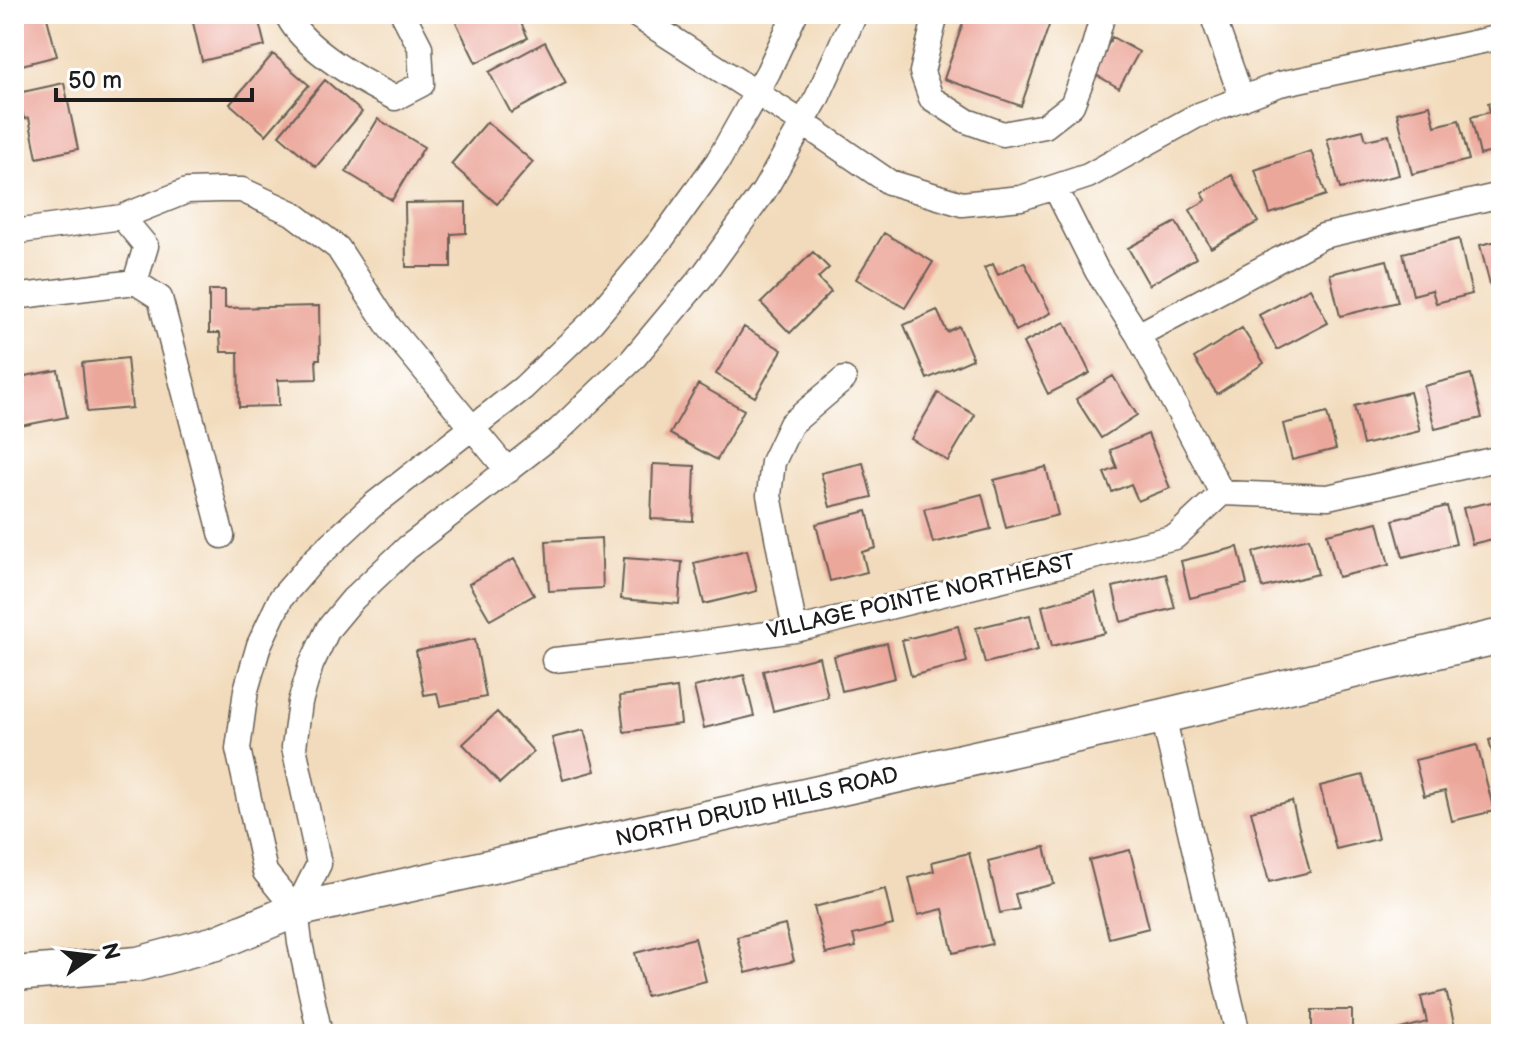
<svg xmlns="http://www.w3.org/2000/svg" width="1515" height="1048" viewBox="0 0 1515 1048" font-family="'Balsamiq Sans',sans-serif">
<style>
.building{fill:#eca79b}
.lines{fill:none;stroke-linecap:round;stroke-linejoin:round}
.minor-casing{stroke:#675f54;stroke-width:27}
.secondary-casing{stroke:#675f54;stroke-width:37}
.minor{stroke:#fff;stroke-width:24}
.secondary{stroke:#fff;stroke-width:34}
.labels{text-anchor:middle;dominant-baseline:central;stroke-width:6;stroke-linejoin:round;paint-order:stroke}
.street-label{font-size:22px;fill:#1c1c1c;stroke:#fff}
</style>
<rect width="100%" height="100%" fill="#fff"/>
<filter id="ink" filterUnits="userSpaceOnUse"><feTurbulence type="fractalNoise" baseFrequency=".0125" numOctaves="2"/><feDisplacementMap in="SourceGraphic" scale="16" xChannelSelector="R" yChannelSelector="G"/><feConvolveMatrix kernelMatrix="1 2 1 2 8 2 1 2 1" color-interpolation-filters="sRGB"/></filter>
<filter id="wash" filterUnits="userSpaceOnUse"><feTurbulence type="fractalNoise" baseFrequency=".006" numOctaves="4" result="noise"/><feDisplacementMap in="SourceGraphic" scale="32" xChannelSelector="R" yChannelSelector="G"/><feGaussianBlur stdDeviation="1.8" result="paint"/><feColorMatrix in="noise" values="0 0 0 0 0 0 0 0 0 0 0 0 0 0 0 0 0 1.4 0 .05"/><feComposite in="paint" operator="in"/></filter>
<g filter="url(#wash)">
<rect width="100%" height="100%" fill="#f2dbbc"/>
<g id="blocks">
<path class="building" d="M14,14H46L57,56L14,67Z
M191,14H257L265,46L202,61Z
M452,14H517L528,38L476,63Z
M966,14H1053L1021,106L944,79Z
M1112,37L1139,52L1119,88L1093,73Z
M545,42L566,83L511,113L489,72Z
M273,54L309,85L266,135L230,104Z
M325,80L362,112L316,167L279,135Z
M64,83L78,149L37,158L29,118L24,119L18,93Z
M1501,100V150L1480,155L1471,117L1490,112L1488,103Z
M1430,105L1435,126L1459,120L1469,160L1412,174L1397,113Z
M378,119L424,147L392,200L346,172Z
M487,122L533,162L497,204L451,164Z
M1363,130L1366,140L1389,135L1399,175L1340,189L1327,139Z
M1311,151L1326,195L1270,214L1255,170Z
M1232,175L1258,222L1211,248L1190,210L1206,200L1202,193Z
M466,202V233L451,234V267H406L405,203Z
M1176,222L1196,258L1149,285L1128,248Z
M884,233L933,262L905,308L856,279Z
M1459,239L1472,294L1436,303L1432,290L1413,295L1403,253Z
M1501,240V282L1490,285L1480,245Z
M813,252L829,268L818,278L831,292L790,333L761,303Z
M1387,260L1398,302L1340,316L1330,274Z
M1024,262L1051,313L1016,331L984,268L993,264L998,275Z
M1310,288L1328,323L1277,350L1259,315Z
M209,290H225V308L319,306L320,359H316L317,379L278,380L279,406L239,407L238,352H221L220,333H209Z
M937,310L947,332L959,326L973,359L927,379L904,325Z
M1065,322L1090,373L1048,394L1023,343Z
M744,327L782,350L755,397L716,374Z
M1242,328L1264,363L1217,394L1194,358Z
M127,358L132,408L87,412L82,363Z
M58,370L67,417L20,426L14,378Z
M1471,374L1482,418L1435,429L1424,386Z
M1113,376L1137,415L1101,438L1076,399Z
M698,384L744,410L717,460L670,434Z
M1410,392L1420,431L1363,445L1354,406Z
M938,393L975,415L948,461L911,439Z
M1327,413L1336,449L1292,460L1283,424Z
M1148,434L1170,488L1138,501L1131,484L1112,492L1104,473L1117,468L1110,450Z
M863,463L872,497L830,507L821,473Z
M653,464L695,466L693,521L651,519Z
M1046,467L1058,515L1006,528L994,480Z
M982,494L991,529L933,543L924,509Z
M1501,500V537L1472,544L1463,508Z
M1447,506L1456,544L1403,557L1393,520Z
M867,511L876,548L862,552L867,572L830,581L816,524Z
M1378,522L1389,565L1338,577L1327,534Z
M601,538L603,588L549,591L546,541Z
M1309,538L1318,574L1262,588L1253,552Z
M1238,547L1247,584L1190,598L1181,561Z
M747,550L757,591L704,604L694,563Z
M624,558L682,562L679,604L621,599Z
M514,559L534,595L490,620L469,584Z
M1166,574L1175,608L1121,622L1113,587Z
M1095,592L1105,633L1052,646L1042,606Z
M1030,615L1038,650L985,663L976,628Z
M958,626L967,662L911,676L902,640Z
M475,639L486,697L440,706L437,693L424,695L416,651Z
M887,643L895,678L842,691L834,656Z
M819,657L828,697L773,711L763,671Z
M744,675L754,716L704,728L694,687Z
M677,688L681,724L624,732L620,696Z
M497,712L534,752L500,783L463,744Z
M584,730L595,771L563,780L552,738Z
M1501,737V784H1500L1489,740Z
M1477,745L1494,811L1452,821L1445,791L1424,796L1415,760Z
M1363,775L1378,839L1336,849L1320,786Z
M1292,801L1310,872L1269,882L1251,811Z
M1045,847L1054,884L1015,894L1019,909L1000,913L988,861Z
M1130,850L1149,928L1109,938L1089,860Z
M969,853L992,944L953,953L943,909L918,915L909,878L934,871L932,862Z
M885,889L893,925L853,935L856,947L826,954L814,907Z
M785,925L794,961L746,973L737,937Z
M695,938L706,981L646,996L635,953Z
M1446,991L1456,1031L1446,1034H1382L1427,1022L1421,997Z
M1312,1010H1352V1034H1312Z"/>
</g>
</g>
<g filter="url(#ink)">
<use href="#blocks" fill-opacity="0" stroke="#675f54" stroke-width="2"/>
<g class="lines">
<defs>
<path id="minor" d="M287,14C301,48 363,82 395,98L422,84L420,47L403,14
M634,14L803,123L889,182L962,204L1021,198L1088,176L1196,116L1280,84L1501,37
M936,14L922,72L931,98L967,121L1003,134L1045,126L1072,105L1092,53L1103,14
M1212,14L1242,99
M1055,187L1097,271L1138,335L1222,493
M122,217L187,191L220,190H242L292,213L338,248L389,327L508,471
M14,232L122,217L146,246L135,282L14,297
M135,282L160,298L222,536
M1138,335L1323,236L1501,195
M1222,493L1328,497L1501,458
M795,630L769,495L773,462L791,424L844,379
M554,660L675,647L795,630L1175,537L1222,493
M1163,716L1238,1034
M296,910L265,872L238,749L246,690L259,645L281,598L313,561L372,506L523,388L592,322L661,240L718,161L768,72L795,14
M296,910L319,864L294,747L300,702L311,665L328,629L353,599L407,548L559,430L632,360L704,274L764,191L817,98L855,14
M296,910L300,943L320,1034"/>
<path id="secondary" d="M14,974L138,964L216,943L296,910L1163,716L1501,636"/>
</defs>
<use href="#minor" class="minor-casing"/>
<use href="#secondary" class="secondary-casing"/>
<use href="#minor" class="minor"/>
<use href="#secondary" class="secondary"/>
</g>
</g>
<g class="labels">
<g class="street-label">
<text transform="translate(921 597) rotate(-13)">VILLAGE POINTE NORTHEAST</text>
<text transform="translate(757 807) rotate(-13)">NORTH DRUID HILLS ROAD</text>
</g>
</g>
<rect width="1515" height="1048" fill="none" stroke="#fff" stroke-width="48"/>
<g transform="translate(92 956) rotate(76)" stroke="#ffffff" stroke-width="6" paint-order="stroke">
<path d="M0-6L14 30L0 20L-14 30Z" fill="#1c1c1c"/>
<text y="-12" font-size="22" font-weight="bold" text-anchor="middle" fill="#1c1c1c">N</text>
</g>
<path d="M56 88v12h196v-12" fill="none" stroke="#1c1c1c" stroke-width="4"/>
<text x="68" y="88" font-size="24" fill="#1c1c1c" stroke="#ffffff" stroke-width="6" paint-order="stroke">50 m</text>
</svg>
